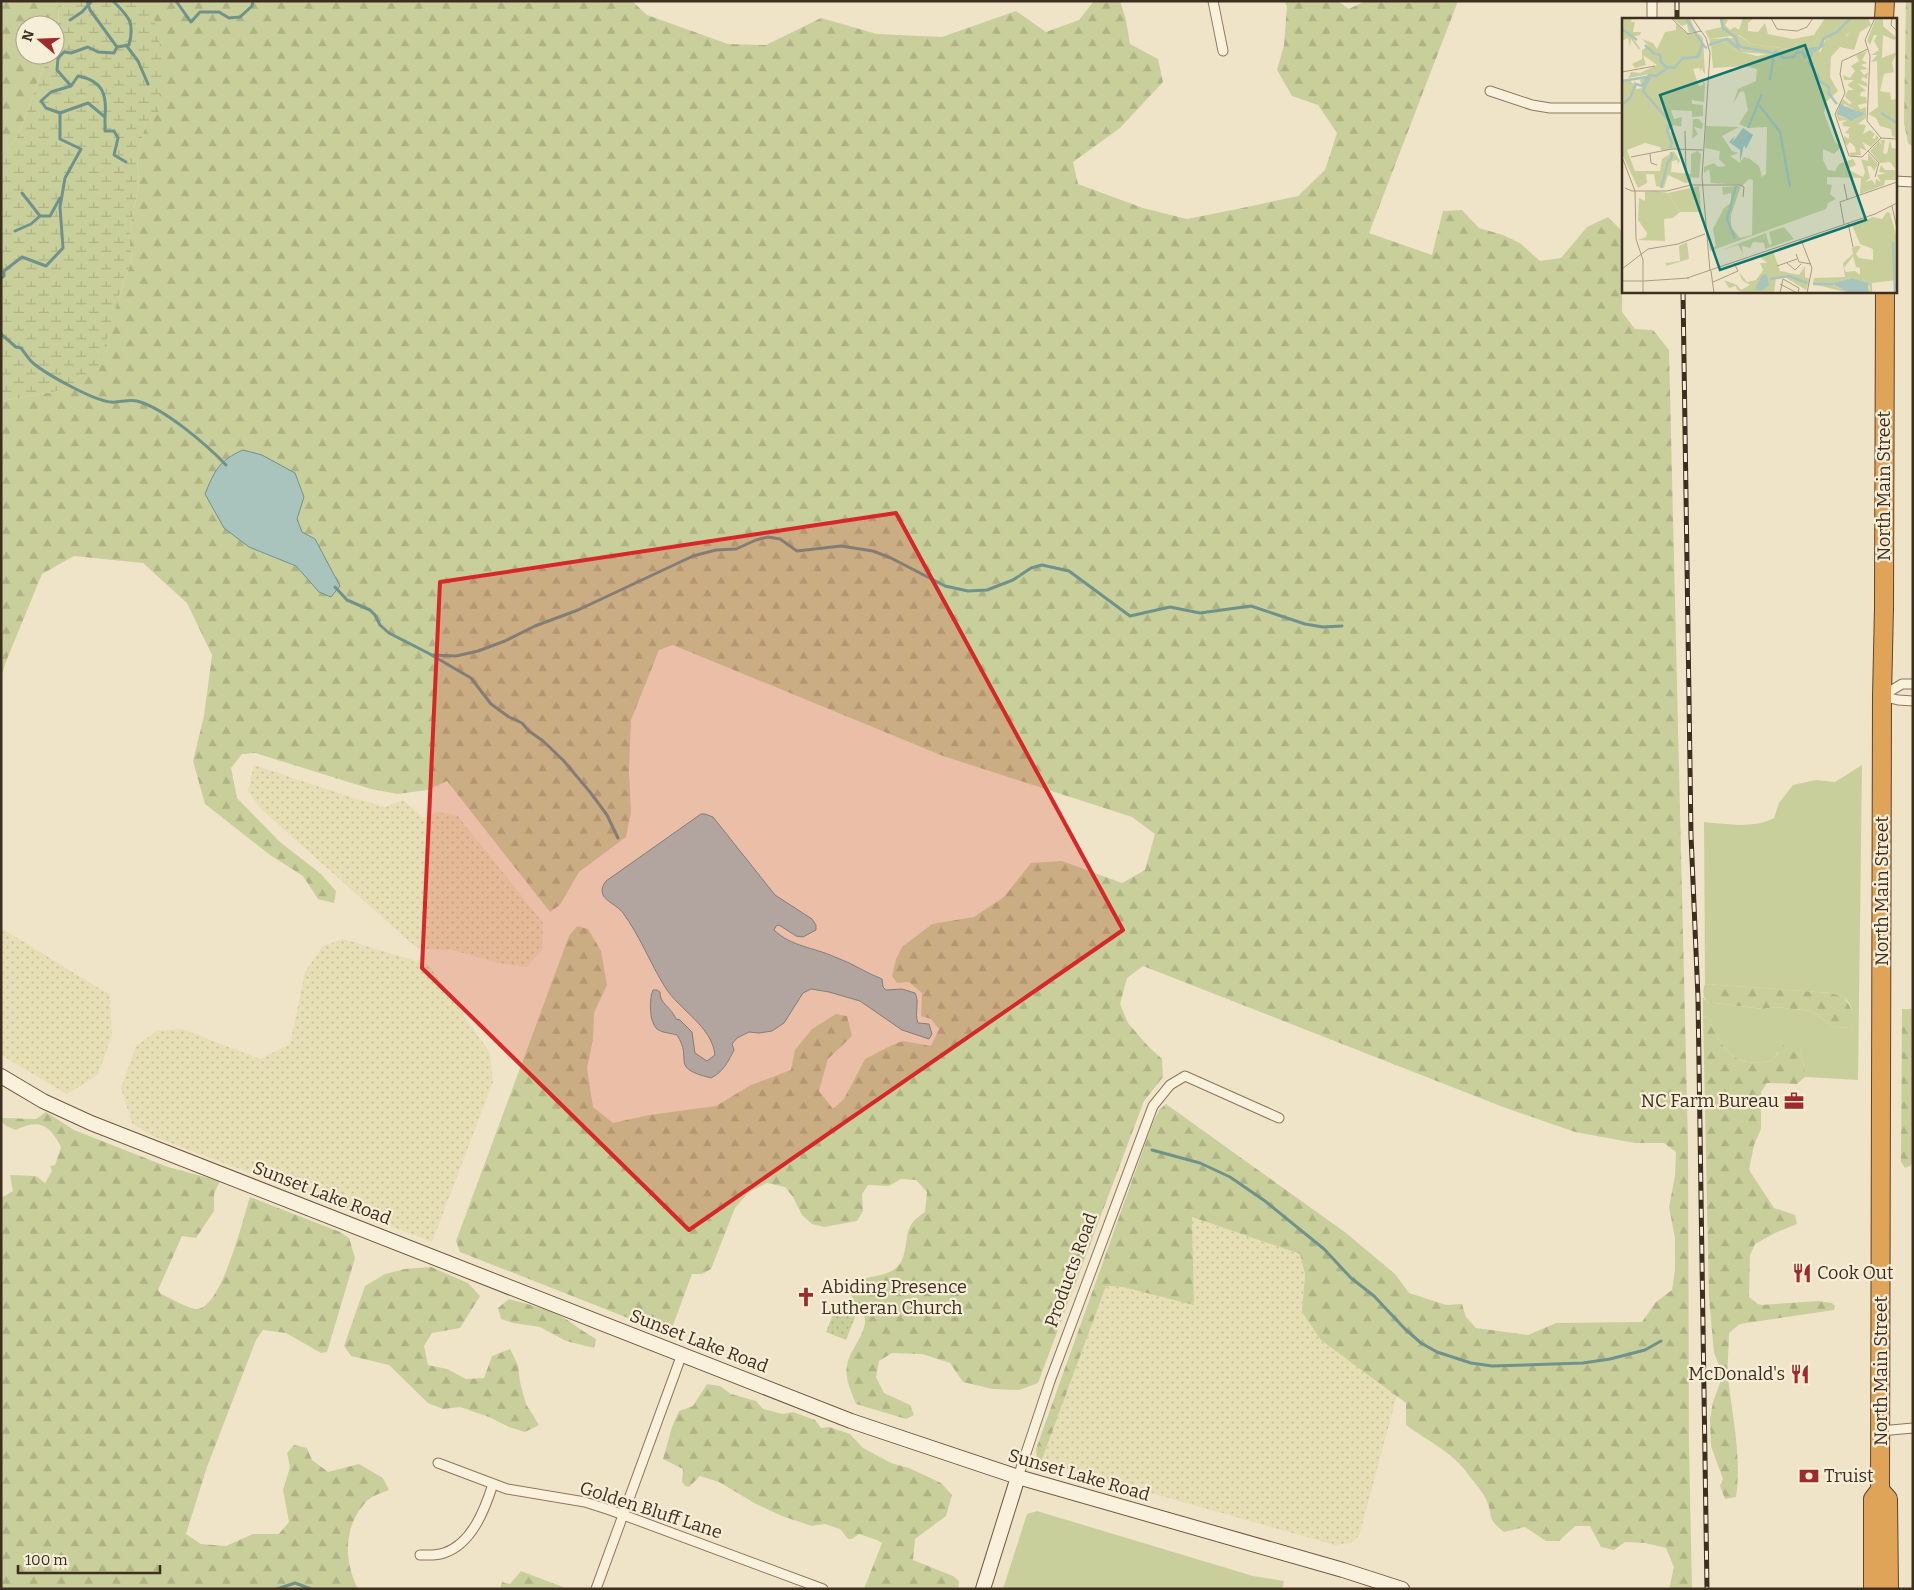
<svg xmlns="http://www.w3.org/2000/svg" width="1914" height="1590" viewBox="0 0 1914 1590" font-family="Bitter,serif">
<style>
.farmland{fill:url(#farmland-dots)}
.grass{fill:#c9cf9b}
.forest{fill:url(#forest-firs)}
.wetland{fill:url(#wetland-marsh)}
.park{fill:url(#park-dots)}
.water{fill:#a9c4bc;stroke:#6f938a}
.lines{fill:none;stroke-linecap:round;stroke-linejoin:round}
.stream{stroke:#6f938a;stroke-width:3}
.street-casing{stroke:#8d765c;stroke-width:11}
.secondary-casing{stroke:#6f573f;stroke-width:16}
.highway-casing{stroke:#5b4430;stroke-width:20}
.street{stroke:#faf1dc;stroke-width:9}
.secondary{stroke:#faf1dc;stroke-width:14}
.highway{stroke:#e0a458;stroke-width:18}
.rail-casing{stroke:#3d2e20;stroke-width:5}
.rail{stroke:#f7eed8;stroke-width:3;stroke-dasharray:9;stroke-linecap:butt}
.marked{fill:#d62828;fill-opacity:0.2;stroke:#d62828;stroke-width:4;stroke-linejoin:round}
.labels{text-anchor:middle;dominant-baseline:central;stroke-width:4.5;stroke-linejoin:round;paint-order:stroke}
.street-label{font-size:18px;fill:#3d2e20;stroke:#f7eed8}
.poi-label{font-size:18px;fill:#3d2e20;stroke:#f7eed8;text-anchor:start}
.inset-river{fill:none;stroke:#a9c4bc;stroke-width:2.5}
.inset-road{fill:none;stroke:#a89b85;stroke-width:1}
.view{fill:#0f766e;fill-opacity:0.15;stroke:#0f766e;stroke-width:2.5}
.inset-edge{fill:none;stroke:#3d2e20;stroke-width:2.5}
</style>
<defs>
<pattern id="farmland-dots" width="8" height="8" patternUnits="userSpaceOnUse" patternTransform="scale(1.25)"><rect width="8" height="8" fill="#e6deb5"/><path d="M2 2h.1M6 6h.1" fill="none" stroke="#c6bf9b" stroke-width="1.8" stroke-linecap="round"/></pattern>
<pattern id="forest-firs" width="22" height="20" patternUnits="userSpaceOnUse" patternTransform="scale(1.25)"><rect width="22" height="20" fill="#c9cf9b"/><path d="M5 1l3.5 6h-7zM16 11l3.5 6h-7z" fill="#aeb285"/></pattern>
<pattern id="wetland-marsh" width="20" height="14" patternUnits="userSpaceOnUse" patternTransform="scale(1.25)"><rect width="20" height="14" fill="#c9cf9b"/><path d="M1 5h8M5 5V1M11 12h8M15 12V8" fill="none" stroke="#aeb285"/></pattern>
<pattern id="park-dots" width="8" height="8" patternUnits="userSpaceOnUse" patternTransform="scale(1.25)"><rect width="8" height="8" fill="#c9cf9b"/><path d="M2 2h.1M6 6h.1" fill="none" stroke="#aeb285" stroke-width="1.8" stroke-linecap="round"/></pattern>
</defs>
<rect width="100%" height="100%" fill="#f0e4c8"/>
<path class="farmland" d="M254,765L351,797L385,807L403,800L424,818L437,812L457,815L543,923L542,950L527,967L497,963L453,950L420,949L410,942L260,808L248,791Z
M1,928L110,995L112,1035L98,1075L67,1094L1,1055Z
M343,939L429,965L490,1053L493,1082L432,1242L150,1135L132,1123L121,1088L136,1046L157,1031L182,1029L260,1059L290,1044L305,972L323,946Z
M1192,1217L1300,1254L1305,1274L1302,1312L1321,1340L1397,1395L1359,1536L1351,1543L1335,1545L1041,1462L1106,1286L1123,1287L1194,1304Z"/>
<path class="grass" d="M1862,765L1858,1080L1805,1077C1806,1067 1800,1059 1801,1048L1778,1052L1772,1061C1762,1062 1749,1064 1740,1060C1724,1052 1714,1033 1709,1018L1703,1016V997L1707,1002L1763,1009L1776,1007L1812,1011L1835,1028L1850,1027C1855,1018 1853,1003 1843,997C1840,995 1834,994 1831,993L1705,984L1704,822C1727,824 1753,829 1774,818L1779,803L1793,785L1816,780L1835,782Z
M1037,1511L1253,1576L1284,1581L1282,1589H1003L1027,1514Z"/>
<path class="forest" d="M1,1H58L59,35L55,43V25H25V55H49L38,81L19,134L1,160Z
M150,1H632L647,15L728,44L766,45L821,18L877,34L942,37L1016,11L1046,32L1079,20L1094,1H1120L1126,20L1130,44L1158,59L1163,82L1120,128L1073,162L1078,184L1143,208L1187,219L1247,207L1298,196L1325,170L1337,133L1318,105L1292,96L1277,70L1284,45L1287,6L1284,1H1338L1349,9L1365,1H1458L1369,233L1432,255L1443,211L1462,210L1479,228L1503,235L1520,243L1540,261L1561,258L1587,227L1608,217L1623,232L1622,312L1635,329L1653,330L1669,350L1688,1144L1689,1447L1692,1589H1669L1674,1567L1666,1548L1645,1543L1625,1542L1614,1550L1601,1547L1590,1526H1575L1559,1541H1546L1525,1527L1504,1532C1485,1517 1494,1517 1486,1499C1481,1489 1471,1479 1465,1470C1449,1450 1426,1440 1406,1425V1403L1321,1340L1302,1312L1305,1274L1300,1254L1192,1217L1194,1305L1123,1287L1106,1286L1041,1462L1037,1458L1036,1449L1152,1125L1159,1110L1166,1104L1346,1233L1395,1274L1409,1293L1446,1305L1462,1304L1466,1317L1476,1328L1528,1335L1556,1323L1642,1322L1656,1302L1672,1290L1675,1270V1238L1669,1207L1675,1176L1676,1152L1664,1143H1635L1575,1132L1503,1107L1143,966L1127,978L1120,1004L1128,1023L1147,1045L1162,1059L1163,1077L1144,1101L1038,1383L1019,1390L992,1389L963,1382L950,1363L922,1354L892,1353L879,1361L876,1377L884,1393L910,1405L914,1415L906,1419L856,1404C847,1382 841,1370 854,1348C858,1341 864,1331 865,1323C866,1308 851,1304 851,1292C850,1289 853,1284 854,1281C868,1276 888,1277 898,1266C909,1254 903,1234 913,1222C916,1218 921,1215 925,1212L927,1192L916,1180L901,1179L889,1186L868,1185L862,1194L863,1211L857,1221L824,1227L812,1224L802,1215L793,1197L785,1187L767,1183L749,1192L735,1208L711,1269L702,1274H692L672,1328L661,1331L460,1252L456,1241L569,936L577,926L588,929L601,951L607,985L594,1013L593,1040L587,1068L593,1107L613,1123L649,1115L716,1106L751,1085L791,1070L795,1050L812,1029L836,1014L847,1016L852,1036L828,1059L819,1091L833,1109L844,1099L865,1059L892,1045L903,1041L931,1046L939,1029L931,1019L921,1016L922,993L909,982L897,983L892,976L896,959L902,947L932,924L974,917L1004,897L1031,863L1062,861L1122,883L1145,870L1155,834L1132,817L943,756L673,645L659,650L631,720L629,771L631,812L626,837L579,872L560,905L550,912L447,781L428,790L397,794L371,789L255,753L242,754L231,768L237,798L280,842L321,874L336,891L334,903L318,899L303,876L270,855L205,804L193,761L204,716L212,655L187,603L143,563L74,556L42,574L5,664L1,678V401L69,389L119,296L132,259L129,238L139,181L137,156L146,124Z
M1906,1H1913V147L1908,143L1904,123Z
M1705,984L1831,993L1844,997C1851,1008 1857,1015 1850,1027L1835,1028L1812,1011L1776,1007L1763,1009L1707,1002C1703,996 1702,991 1705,984Z
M1902,1009H1913V1162L1910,1166L1905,1168L1901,1162Z
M1703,1016L1709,1018C1714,1033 1724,1052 1740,1060C1749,1064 1762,1062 1772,1061L1785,1043H1795L1801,1048C1800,1059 1806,1067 1805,1077L1797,1084L1767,1083L1761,1092V1129L1754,1145L1749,1170L1774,1208L1795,1215L1797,1224L1775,1233L1755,1244L1750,1255L1749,1297L1758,1304L1762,1305L1818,1301L1832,1303L1835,1306L1834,1310L1740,1324L1729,1333C1729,1347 1727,1362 1728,1376C1732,1417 1742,1456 1736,1497L1725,1499L1720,1486L1723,1479L1711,1446L1710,1419L1713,1402L1720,1383L1719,1365L1714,1353L1709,1298Z
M46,1112L74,1130L168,1167L220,1181L214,1194V1211L196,1238L182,1236L158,1290L161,1294C170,1298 189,1309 197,1309C222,1308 243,1218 250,1197L340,1232L349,1238L355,1258L327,1352L321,1353L286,1333L263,1330L256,1340L207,1467L186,1534L201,1544L226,1546L253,1534H279L289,1522L283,1490L290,1467L287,1453L294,1445L307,1448L312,1460L328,1472L359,1464L383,1478L389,1490C382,1493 370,1496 365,1503C343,1528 344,1561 358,1589H1V1198L13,1191L10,1175L36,1176L45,1183L52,1171L50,1166L55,1165L61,1147C50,1125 39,1118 16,1130L6,1126L1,1121V1118L36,1119Z
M431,1267L468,1283L480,1296L460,1328L432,1333L424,1346L428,1365L447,1369L466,1379L484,1378L492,1356L510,1349L518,1365L520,1382L526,1404L539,1425L525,1432L509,1427L489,1417L460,1407L443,1409L428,1403L389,1365L351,1356L344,1346L365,1286L385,1274L405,1269Z
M509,1299C527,1304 549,1309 566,1319C576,1326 585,1333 596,1339L594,1348L566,1341L540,1327L513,1323L501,1319L498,1308Z
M707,1384L720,1386L731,1394L756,1401L763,1409L783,1414L793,1412L815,1420L821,1428L829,1427L850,1434L863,1448L891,1463L909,1468L941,1483L952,1495L946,1516L915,1539L913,1560L953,1576L959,1581L958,1589H864L882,1543L877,1540L859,1534L852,1539H848L840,1529L825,1524L812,1526L782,1516L756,1504L719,1482L700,1476L689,1487L685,1486L682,1482L683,1469L663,1459L672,1427L679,1411L693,1406Z
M521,1571L568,1589H500L502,1582L510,1584Z"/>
<path class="wetland" d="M58,1H150L163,58L158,114L146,124L137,156L139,181L129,238L132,259L119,296L98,369L69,389L1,401V160L19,134L38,81L49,55H55V43L59,35Z"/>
<path class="park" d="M837,1304L857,1312L846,1340L826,1332Z"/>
<path class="water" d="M243,450L262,455L295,473L304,497L297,519L302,532L315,539L340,586L331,597L319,592L296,566L249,547L224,528L205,494C214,472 219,460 243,450Z
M701,814H705L713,817L775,895L812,919L816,925V930L803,937L796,936L779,925L776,926L774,930C792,947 813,947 835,957C852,963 866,973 882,979L883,987L886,990L902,989L915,993C920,1002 914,1013 918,1023L929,1024L932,1034L929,1039L902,1030L860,1001L829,992L811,989L803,993L784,1023L772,1031L759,1033L749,1032L737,1038L732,1044L734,1050C728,1062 723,1072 711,1078C668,1067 694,1061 677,1035C671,1033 662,1033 657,1029C649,1022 649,999 653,990H657L660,992C659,1003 672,1008 676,1019L680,1020L692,1032L695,1053L707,1061L715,1055C712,1026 679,1010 665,987C650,963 640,936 623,913C618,906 607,902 603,895C601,889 603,885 606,881Z"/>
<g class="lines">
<path class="stream" d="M113,1C129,17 135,22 129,45L117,47
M176,1L191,22L200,12H219L229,18L240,17L252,6L253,1
M70,20L82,12L92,1
M126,45L138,61L148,84
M60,113L88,103L105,117C107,94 103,81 78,76L71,86
M105,117V131H114L118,138L114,155L126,162
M22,193L40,216
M15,231L31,224L40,216H50L60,198
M1,278L4,276V271L22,257L46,266L63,248L60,207L65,178L81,149L60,139V113L46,108L41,101L51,92L71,86L57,70L58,58L64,52L71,53L88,47L98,52L114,53L117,47L90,10L87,1
M1,334L16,347L21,348C25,353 28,359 33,363C46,374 94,401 111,402C119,403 128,399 137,401C164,408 207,445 226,465
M335,587L347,600L370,610L375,615L380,625L389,633L428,653L471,678L491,704L509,717L522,723L529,731L543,741L563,760L590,792L607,815L618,838
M432,655L456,656L478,651L505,641L535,626L578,610L693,556L716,550L736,549L756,540L768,537L780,539L797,551L841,546L873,551L891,558L945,586L968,591L987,590L1013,580L1031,568L1042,565L1069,571L1130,616L1170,607L1200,613L1251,606L1305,624L1323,627L1342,626
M1152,1150L1200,1163L1230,1177L1265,1201L1324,1249L1351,1278L1374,1296L1405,1329L1421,1343L1437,1352L1471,1363L1492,1366L1583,1363L1610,1359L1645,1350L1661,1341
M277,1589L295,1583L311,1589"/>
<defs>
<path id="street" d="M1213,1L1223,51
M1652,1V19
M1490,91L1532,105L1550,108H1623
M1895,181L1913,182
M1882,696L1902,684H1913
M1882,696L1898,700L1913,701
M1880,1431L1913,1428
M438,1463L507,1489L585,1502L610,1510L823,1589
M1018,1477L1050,1381L1153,1106L1170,1085L1185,1076L1279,1118
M420,1555C428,1555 436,1556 444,1553C472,1544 485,1509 493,1484
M596,1589L682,1354"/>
<path id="secondary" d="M1,1076L43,1101L91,1123L851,1421L1018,1477L1343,1570L1402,1589
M983,1589L1018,1477"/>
<path id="highway" d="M1884,19L1885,1
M1880,1490L1888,1499L1889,1589
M1873,1589V1499L1880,1490L1882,696L1884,608L1885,291"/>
</defs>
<use href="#street" class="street-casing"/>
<use href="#secondary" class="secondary-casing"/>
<use href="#highway" class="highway-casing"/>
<use href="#street" class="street"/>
<use href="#secondary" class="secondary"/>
<use href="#highway" class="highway"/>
<defs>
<path id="rail" d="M1677,1V19
M1683,291L1691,835L1698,998L1707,1589"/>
</defs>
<use href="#rail" class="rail-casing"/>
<use href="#rail" class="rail"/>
</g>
<path class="marked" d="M896,513L1123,930L689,1230L422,968L440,582Z"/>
<defs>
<symbol id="office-bare" viewBox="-9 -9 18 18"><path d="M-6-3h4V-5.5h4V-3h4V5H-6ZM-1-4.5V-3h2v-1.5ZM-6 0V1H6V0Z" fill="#9e2a2b" stroke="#f7eed8" stroke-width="2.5" paint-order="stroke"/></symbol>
<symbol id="restaurant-bare" viewBox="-9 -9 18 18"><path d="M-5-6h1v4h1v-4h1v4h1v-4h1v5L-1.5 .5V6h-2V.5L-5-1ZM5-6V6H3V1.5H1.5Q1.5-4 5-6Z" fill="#9e2a2b" stroke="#f7eed8" stroke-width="2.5" paint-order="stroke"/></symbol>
<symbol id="church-bare" viewBox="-9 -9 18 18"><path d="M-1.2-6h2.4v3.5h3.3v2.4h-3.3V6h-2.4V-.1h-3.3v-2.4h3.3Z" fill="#9e2a2b" stroke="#f7eed8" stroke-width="2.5" paint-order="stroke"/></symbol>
<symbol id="bank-bare" viewBox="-9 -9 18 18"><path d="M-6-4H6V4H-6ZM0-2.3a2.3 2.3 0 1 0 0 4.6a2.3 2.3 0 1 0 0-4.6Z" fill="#9e2a2b" stroke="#f7eed8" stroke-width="2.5" paint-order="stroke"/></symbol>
</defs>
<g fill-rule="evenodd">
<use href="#office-bare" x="1780" y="1087" width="28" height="28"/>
<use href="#restaurant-bare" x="1788" y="1259" width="28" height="28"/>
<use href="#church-bare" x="792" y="1283" width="28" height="28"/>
<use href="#restaurant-bare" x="1786" y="1360" width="28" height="28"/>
<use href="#bank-bare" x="1795" y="1462" width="28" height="28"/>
</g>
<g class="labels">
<g class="street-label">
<text transform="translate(1884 486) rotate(-90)">North Main Street</text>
<text transform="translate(1882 891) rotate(-90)">North Main Street</text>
<text transform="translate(322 1193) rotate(21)">Sunset Lake Road</text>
<text transform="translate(1071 1270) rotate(-70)">Products Road</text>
<text transform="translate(699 1341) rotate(21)">Sunset Lake Road</text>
<text transform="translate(1881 1371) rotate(-90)">North Main Street</text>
<text transform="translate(1079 1475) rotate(16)">Sunset Lake Road</text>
<text transform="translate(651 1510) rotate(18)">Golden Bluff Lane</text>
</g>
<g class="poi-label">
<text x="1779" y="1101" text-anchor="end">NC Farm Bureau</text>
<text x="1817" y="1273">Cook Out</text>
<text x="821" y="1287">Abiding Presence<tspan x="821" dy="21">Lutheran Church</tspan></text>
<text x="1785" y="1374" text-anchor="end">McDonald's</text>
<text x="1824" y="1476">Truist</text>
</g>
</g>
<g transform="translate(1622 18)">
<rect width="275" height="275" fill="#f0e4c8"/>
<path d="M77,168L79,194H58L46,175ZM162,209L172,221L143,231L141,219L144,215L147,227L150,226L147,214Z" fill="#c9cf9b"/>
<path d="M0,0H10L9,4H13L11,14H19L18,17L10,19L18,30L17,32L9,21L8,29L6,20L0,23ZM50,0H68L73,13L67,15L65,6L60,8ZM98,0L106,2L103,7L108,12L113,9L117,12L121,0H132L126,5V13L136,14L143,5L146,16L171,21L192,17L203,0H224L207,14H197L192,29L182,33L129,26L117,17L87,21L83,13L99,9ZM238,0H246L249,7L238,14L232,32L218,29L209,39L208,59L216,73L204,84L202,95L213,124L219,129L212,136L201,131V142L206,152L213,153L217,146L231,141L234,147L225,151L241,159L243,154L239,141L246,143V135L256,146L252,153L249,148H245L248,160L243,164L250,162L253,167L254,161L259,164L255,157L265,155L257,154L259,147L263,152H274L268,144L258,145L248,133L257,123L261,128L258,122H263L261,135L265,136L268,122L270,130L275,131V162H263L262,167L238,176L239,160L205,159V166L210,167L208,176L214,181L206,185L204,191L88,233L86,225L90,230L94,228L91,211L102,190L109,185V175L101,177L100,169L119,168L109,197V209L118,220L130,217L131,162L127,161L121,167L89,165L87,151L82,155V149L92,145L96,149L104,148L97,141L98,133L83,130L84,108L117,109L100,118L110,133L117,135L108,138L118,145L122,139L128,141L137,148L140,159L144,156L145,109L126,110L117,106L126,92L122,73L118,74L111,86L116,71L134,63L135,51L123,48L91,50L89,28L100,24L115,33L135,38L145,36L153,47L183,43L199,33L203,22L225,18ZM254,0H261V8L275,20L272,22L261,17L260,40L275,34L270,45L272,54L262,56L258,73L267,75L275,99V120L270,118L269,111L258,108L254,100L246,96L256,89L255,43L249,44L255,37H249L257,32L252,23L255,17H252L248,27L245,23ZM54,5L64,15L77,16L81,20L83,56L79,50V54L77,50L71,51L77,68L81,67V62L83,66L82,84L70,82V86L81,87V98L70,99V93L49,92L52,101L60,99L59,109L52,107L47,112L56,124V130L40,133L38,129L23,125L5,132L13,153H38L40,141L52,133L58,143L56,146L55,142L50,143L49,154L69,156V136L75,133L79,136L77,160L69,159V164L63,165L46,157L42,170L34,168L32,156H24L25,165L16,170L0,136V63L7,61L11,66L13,62L14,71L20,70L18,62L28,56L6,60L9,54L18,55L35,47L21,37L24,47L13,50L10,46L20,41V32L27,28L20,21L31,25L35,31L43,14L54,12ZM245,33L240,42L245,45L239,47L246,51L238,52L242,57L246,54L245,61L241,59L239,62L245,65V69L235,65L244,73L239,74L238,78L244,79L245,85L236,87L238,91L244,89V100L236,106L244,107L241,116L248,112L253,116L250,120L253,121L254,117L257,120L249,129L240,124L245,133L238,130L239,137L229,138L227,135L234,134L233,129L228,124L225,128L222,123V118L227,121V116L223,115L228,109L221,108L220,105L225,102L217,103L214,96L221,81L227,86L230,85L223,79L226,72H232L225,67L232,62H222L221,57L228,60L233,53L229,48L237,43L234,37ZM222,86L233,92L244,95L227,102L217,98ZM71,101H77L81,106L80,111L72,109L76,116L70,121ZM33,173L46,175L58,194L51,200L42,201L43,223L16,222L24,219L25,215L16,202L17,180L23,183V174ZM265,194L268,195L275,220V262L250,265V275H247L248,268L227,260L211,267L227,275L191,266L192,260L223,259L221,245L231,236L230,230L234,228H239L234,236L237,240L251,242V231L238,226L230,207L251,199L260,201ZM231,238L234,249L238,250V257L233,253L224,254L222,250ZM144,215L141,219L144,225L131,224L128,230L120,228L121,236L116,227L100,232ZM65,224L67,241L44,248V245L58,243L57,228ZM151,233L158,253L177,257L183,248V259L188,261L184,272L163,259L154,260L152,275L120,274L115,272L114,268L107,270L102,262L115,267L119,272L128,267L120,262L117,254L125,264L134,262L141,252L138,245H145L137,238Z" fill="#c9cf9b" fill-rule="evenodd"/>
<path d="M224,0H238L237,5L222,20L202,22L196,36L178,45L153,47L144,36L117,34L100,24L89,28L87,21L111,20L114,16L129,26L182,33L192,29L197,14L207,13Z" fill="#c9cf9b"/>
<path d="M274,73H275V101L273,108L257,107L259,76L268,74L269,82L274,81Z" fill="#c9cf9b"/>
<path d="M218,86L233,92L244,95L229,103L215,96ZM121,110L131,117L124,131L122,127L118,145V132L107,124L113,118L110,125ZM145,256L147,268L139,273L133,271L140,257ZM229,260L246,265L247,275H227L210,266Z" fill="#a9c4bc"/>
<path class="inset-river" d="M64,0L82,28M0,11L15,22M201,22L200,28L190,34L187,45L197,59L196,62L207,69V76L215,86M116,25L119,29L152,35L154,33L162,40L172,39L175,34H180L183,39L188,31L197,30L202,20L215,14L229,0M23,27L31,35L38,37L39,44L45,50M87,27L105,21L116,30L114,20L101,10L99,0M28,58L21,73L48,104L45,114L50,125L48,130M148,62L152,35M0,63L25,59M0,87L8,80L14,66L20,68L27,57L34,58L47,49L52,50L61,40L76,39L80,27L85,30M137,87L158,114L168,169M259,95L275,105M126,110L140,76M39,170L46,144L50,139L49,134M113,221L105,201L114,168M271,224L273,275M148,261L167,258L185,265M191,266H211"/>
<path class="inset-road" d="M49,0L66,16L79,13M70,0L84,20L88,35L80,159L88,253M149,0L155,11L175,13L185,9L191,0M253,0L243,22L248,38L245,103L259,120L275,121M270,0L269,7L275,13M246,31L220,43L218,56L223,75L213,96L227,138L240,139L259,120M0,54L33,48M63,113L64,156M246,133L257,145L253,159M28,136L29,145L35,147M0,139L13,173L14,221L21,242V275M9,139L50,131L81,132M222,166L225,181M3,170L10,173H45L69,167H118L122,169L121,179M270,188L275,211M226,205L231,229M222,206L218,184L275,164M179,222L190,250L185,275M174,236L177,244L189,246M165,245L173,252L179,246M155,248L175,241M0,251L26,231L56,226L83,216M89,253L92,275M65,260L253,196L275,185M0,263H22M22,263L67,260M91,264L116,253L112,245M158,266L175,275M158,275L161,261L177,270L176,275"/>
<path class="view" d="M183,27L244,202L98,252L38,77Z"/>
<rect width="275" height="275" class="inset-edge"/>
</g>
<rect width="1914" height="1590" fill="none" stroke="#3d2e20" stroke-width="5"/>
<g transform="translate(40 40) rotate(289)"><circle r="24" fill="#f7eed8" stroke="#ada18e"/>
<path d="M0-4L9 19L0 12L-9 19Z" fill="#9e2a2b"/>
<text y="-8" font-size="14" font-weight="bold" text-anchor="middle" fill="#3d2e20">N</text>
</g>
<path d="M18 1565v8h142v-8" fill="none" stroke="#3d2e20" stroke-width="2.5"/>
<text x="25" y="1565" font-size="15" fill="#3d2e20" stroke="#f7eed8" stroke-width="4" paint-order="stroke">100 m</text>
</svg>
